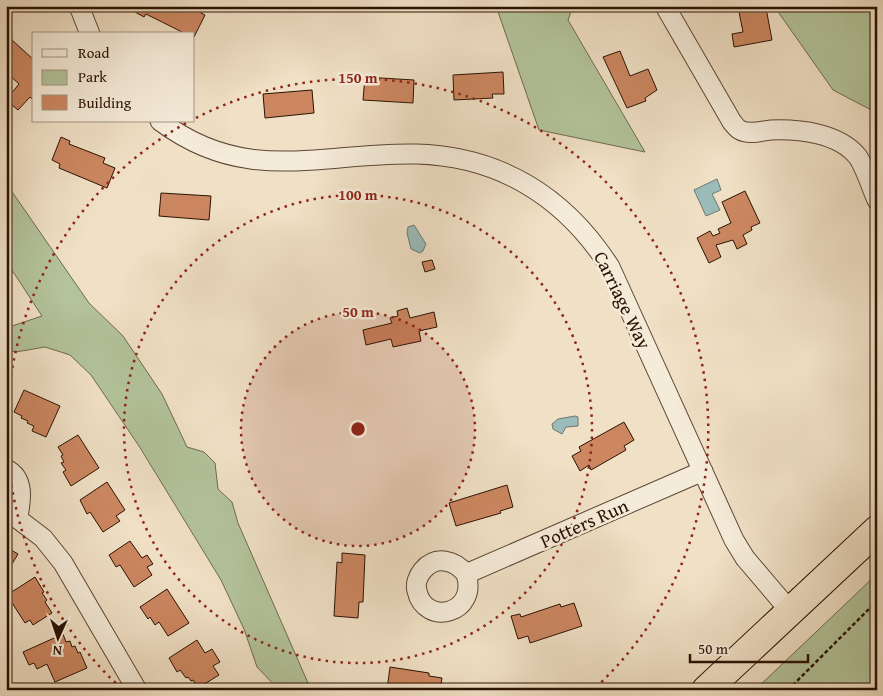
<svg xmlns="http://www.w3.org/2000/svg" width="883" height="696" viewBox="0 0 883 696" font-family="'Gentium Book Plus',serif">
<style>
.green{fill:#b3c39a;stroke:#6e6a4e}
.water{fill:#9bbcba;stroke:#6e7871}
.building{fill:#cc8761;stroke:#2a1203}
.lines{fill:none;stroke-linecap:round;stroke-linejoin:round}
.minor-casing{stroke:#5c4634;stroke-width:21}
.highway-casing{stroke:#2a1203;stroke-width:30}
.path{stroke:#2a1203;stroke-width:2.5;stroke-dasharray:4 2.5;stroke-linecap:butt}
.minor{stroke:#f5ebd9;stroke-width:19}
.highway{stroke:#f0e0c5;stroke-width:28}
.ring{fill:none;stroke:#8f2418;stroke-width:2.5;stroke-dasharray:2.5 5}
.labels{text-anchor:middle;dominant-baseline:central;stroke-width:5;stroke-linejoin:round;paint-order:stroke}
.street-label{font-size:19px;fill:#2a1203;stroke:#f5ebd9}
.centre{fill:#8f2418;stroke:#f5ebd9;stroke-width:2.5}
.ring-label{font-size:15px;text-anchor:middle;font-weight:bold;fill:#8f2418;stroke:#f5ebd9;stroke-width:5;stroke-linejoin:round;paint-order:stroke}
</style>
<rect width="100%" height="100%" fill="#f0e0c5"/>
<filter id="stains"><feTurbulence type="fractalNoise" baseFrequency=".004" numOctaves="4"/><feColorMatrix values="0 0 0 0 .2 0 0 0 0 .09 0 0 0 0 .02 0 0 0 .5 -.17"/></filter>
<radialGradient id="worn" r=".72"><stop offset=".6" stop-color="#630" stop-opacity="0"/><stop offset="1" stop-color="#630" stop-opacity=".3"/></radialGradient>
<path class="green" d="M496,6H573L568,20L645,152L539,130Z
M774,6H877V113L833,90Z
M6,183L89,303L123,336L162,394L187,447L204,452L215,463L218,489L232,502L238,523L308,683L314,690H279L257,667L244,629L221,580L139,446L91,375L70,355L45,347L16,352L6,350V328L42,316L6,261Z
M877,574V690H755Z"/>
<path class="water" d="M717,179L721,190L712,194L720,210L706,216L694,190Z
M414,225L426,244L423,251L420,253L411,249L407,233L408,227Z
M575,416L578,417V426L566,427L562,434L553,429L552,424L558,419Z"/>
<path class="building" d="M138,6H188L205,15L194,37V34H186L146,14L144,17L135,12Z
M766,8L772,40L734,47L732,34L743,32L739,12Z
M12,40L34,60V101L30,97L18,110L6,100L19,84L6,72V47Z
M620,51L630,76L648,69L657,90L645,98L646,101L627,108L603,57Z
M503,72L504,94H492L493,98L454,100L453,75Z
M365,77L414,80L413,103L363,100Z
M312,90L314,113L265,118L263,94Z
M61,137L70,141L69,144L105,158L103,163L115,168L107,188L59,168L60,164L52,160Z
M745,191L760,223L751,227L752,230L743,235L747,244L737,249L733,240L716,245L721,257L709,263L697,238L710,231L713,236L720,233L718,229L731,223L722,202Z
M161,193L211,196L209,220L159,216Z
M432,260L435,269L425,272L422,262Z
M407,308L410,318L434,312L437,327L419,331L421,341L393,347L391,339L366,345L363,330L392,323L390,318L398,316L397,311Z
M24,390L60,406L46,437L32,431L34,426L27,423L28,421L21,418L22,416L14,412Z
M624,422L634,440L624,446L626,450L591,470L589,465L580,471L572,456L581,451L579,447Z
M78,435L99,468L71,486L63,472L66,470L61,463L64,462L61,456L63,455L58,447Z
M107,482L125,510L116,516L120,521L103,532L90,512L87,514L80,500Z
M507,485L513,507L500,511L501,513L456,526L449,503Z
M130,541L142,558L147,555L153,564L147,567L152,575L134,587L120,565L116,567L109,555Z
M6,547L18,554L6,574Z
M342,553L365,555L363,602H359L358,618L334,616L337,562L342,563Z
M35,577L44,592L42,593L47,600L45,602L52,613L33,625L30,620L25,623L7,595Z
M167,589L189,623L168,636L159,622L155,625L150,617L148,619L140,607Z
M574,603L582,626L530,643L528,636L518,639L511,616L520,614L521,617L560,604L561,607Z
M63,634L66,642L70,641L72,647L75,646L78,653L80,652L87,668L55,682L47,664L37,669L34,663L29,665L23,652Z
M197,640L205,653L212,649L220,662L213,666L219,675L198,688L193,680L191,681L188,677L186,678L180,670L177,672L169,658Z
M390,667L429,673V676L442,678L440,690H387Z
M101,688V690H78Z"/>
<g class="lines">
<defs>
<path id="minor" d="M79,6L90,34
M665,6L732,122C734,124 737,129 740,130C749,135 762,131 771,130C800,129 839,133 858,157C866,169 871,187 877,200
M160,121C247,186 321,152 416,154C500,156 565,197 610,267L734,540L745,558L790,611
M6,469C25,478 21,500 18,517
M6,510L43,538L63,563L137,690
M466,574C479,614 425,627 417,591C415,584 418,576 423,570C436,555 455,560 466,574L703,471"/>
<path id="highway" d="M706,690L877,530"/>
</defs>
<use href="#minor" class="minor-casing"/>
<use href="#highway" class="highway-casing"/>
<path class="path" d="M788,690L877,601"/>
<use href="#minor" class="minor"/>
<use href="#highway" class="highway"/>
</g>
<circle cx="358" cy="429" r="117" fill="#8f2418" fill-opacity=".12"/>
<g class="ring">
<circle cx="358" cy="429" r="117"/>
<circle cx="358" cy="429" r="234"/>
<path d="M121 688A351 351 0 0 1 188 122M196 118A351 351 0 0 1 595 688"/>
</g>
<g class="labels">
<g class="street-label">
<text transform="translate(623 300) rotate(64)">Carriage Way</text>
<text transform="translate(584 523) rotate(-24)">Potters Run</text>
</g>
</g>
<circle cx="358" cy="429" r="8" class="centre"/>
<g class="ring-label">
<text x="358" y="83">150 m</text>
<text x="358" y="200">100 m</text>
<text x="358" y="317">50 m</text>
</g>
<rect width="883" height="696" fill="none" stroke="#f0e0c5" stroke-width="25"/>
<rect x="8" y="8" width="868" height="681" fill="none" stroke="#2a1203" stroke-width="2.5"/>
<rect x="12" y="12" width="858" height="671" fill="none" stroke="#2a1203"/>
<rect x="32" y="32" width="162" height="90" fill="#f5ebd9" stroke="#a49483"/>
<rect x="42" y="49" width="25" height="8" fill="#f5ebd9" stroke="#a49483"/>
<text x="78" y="58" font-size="15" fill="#2a1203">Road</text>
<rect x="42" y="70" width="25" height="15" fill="#b3c39a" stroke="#a49483"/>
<text x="78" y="82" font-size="15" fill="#2a1203">Park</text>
<rect x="42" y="95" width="25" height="15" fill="#cc8761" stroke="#a49483"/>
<text x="78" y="108" font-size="15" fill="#2a1203">Building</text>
<g transform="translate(58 638) rotate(183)" stroke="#f5ebd9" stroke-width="4" paint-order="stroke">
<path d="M0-4L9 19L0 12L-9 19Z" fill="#2a1203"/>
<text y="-8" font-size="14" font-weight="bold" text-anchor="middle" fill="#2a1203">N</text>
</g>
<path d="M690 654v8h118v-8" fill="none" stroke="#2a1203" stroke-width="2.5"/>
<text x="698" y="654" font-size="15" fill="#2a1203" stroke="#f5ebd9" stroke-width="4" paint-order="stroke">50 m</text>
<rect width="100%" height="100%" filter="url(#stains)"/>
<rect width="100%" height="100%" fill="url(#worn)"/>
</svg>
